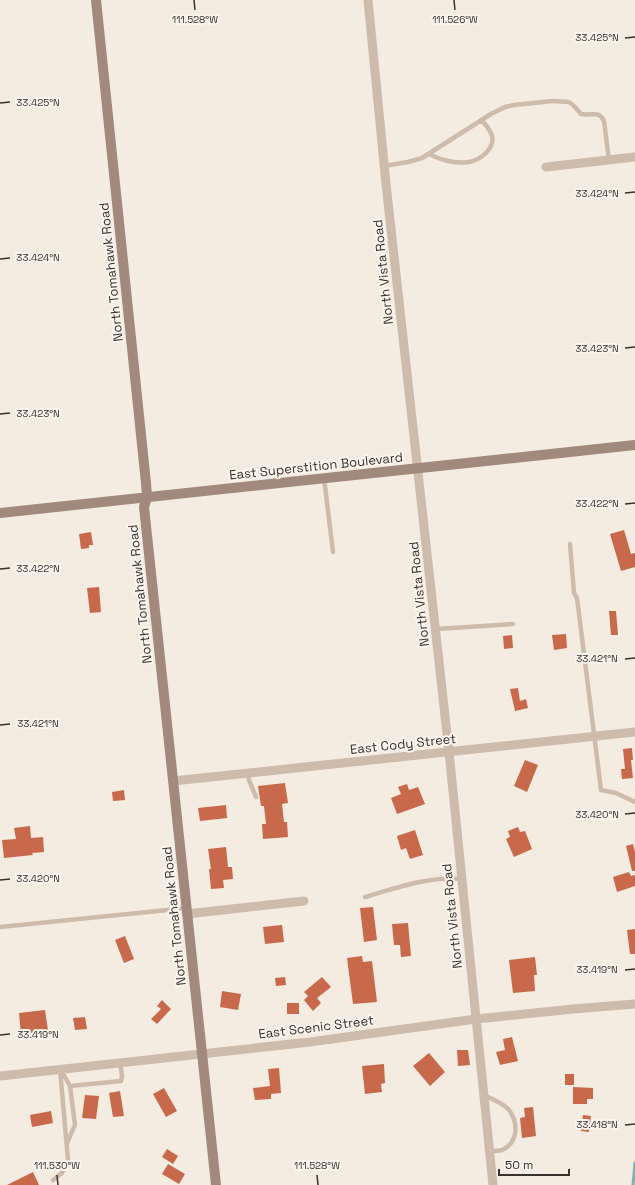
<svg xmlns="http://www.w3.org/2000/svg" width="635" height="1185" viewBox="0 0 635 1185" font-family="'Space Grotesk',sans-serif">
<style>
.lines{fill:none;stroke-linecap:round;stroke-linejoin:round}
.stream{stroke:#7fb0b2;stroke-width:3}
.building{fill:#c8694b}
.lane{stroke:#cdbbac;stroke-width:4.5}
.street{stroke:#cdbbac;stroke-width:9}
.secondary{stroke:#a18a7d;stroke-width:10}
.ticks{fill:none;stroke:#3b302b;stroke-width:1.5}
.labels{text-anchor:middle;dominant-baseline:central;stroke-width:4;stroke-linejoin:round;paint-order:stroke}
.street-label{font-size:13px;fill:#3b302b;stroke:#fbf5ee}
.ticks-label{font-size:10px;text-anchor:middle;fill:#3b302b;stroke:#fbf5ee;stroke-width:4;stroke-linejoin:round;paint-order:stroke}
</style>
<rect width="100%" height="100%" fill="#f4ebe1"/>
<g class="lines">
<path class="stream" d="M633,1185L635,1163"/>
</g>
<path class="building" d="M624,530L631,554L635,553V567L621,571L610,534Z
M91,532L93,545H89V548L81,549L79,534Z
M99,587L101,612L90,613L87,588Z
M609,611H616L618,635H611Z
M566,634L567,648L554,650L552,635Z
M512,635L513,648L504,649L503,636Z
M518,688L520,701L526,699L528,708L515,711L510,689Z
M632,748L633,760H631L633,778L622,779L621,769H625L623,749Z
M525,760L538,765L527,792L514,786Z
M285,783L288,803L282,804L284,822H287L288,837L263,839L262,824H266L264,806H261L258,786Z
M407,784L409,790L418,787L425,804L397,814L391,798L401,794L398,787Z
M124,790L125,800L113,801L112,792Z
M226,805L227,818L200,821L198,808Z
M30,826L31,838L43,837L44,852L32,853L33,855L4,858L2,840L16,839L14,828Z
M518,827L520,832L525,831L532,849L514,857L506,839L510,837L508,831Z
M415,830L423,855L410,859L406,848L401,850L397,836Z
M633,844L635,852V871H632L626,846Z
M226,847L228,867H232L233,879L223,880L224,888L211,889L209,869H211L208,849Z
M629,872L631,876L635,875V886L617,892L613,877Z
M373,907L377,940L364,942L360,908Z
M408,923L411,956L401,957L400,945H394L392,924Z
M282,925L284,942L265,944L263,927Z
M635,929V954H630L627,930Z
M125,936L134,959L124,963L115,940Z
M362,956L363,962L372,961L377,1002L353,1004L347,958Z
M535,957L537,975H534L535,991L513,993L509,960Z
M285,977L286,985L276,986L275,978Z
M322,977L331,987L317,998L321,1003L313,1011L304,1000L308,996L304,992Z
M222,991L241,994L238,1010L220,1007Z
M162,1000L171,1009L157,1024L151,1019L161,1009L157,1006Z
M287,1003H299V1014H287Z
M45,1010L49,1037L38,1038L37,1032L21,1034L19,1013Z
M85,1017L87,1029L75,1030L73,1018Z
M512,1037L518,1061L500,1065L496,1052L505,1050L503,1039Z
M457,1050H468L470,1065L458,1066Z
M429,1053L445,1072L430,1086L413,1066Z
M384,1064L385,1083L381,1084L382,1092L365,1094L362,1066Z
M279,1068L281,1093L271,1094V1099L255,1100L253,1088L270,1086L268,1069Z
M565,1074H574V1085H565Z
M573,1087L593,1088V1099H587V1104H573Z
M164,1088L177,1111L166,1117L153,1094Z
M120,1091L124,1116L113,1117L109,1093Z
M85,1095L99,1096L96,1119L82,1118Z
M533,1107L536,1136L522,1138L520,1118L525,1117L524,1108Z
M51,1111L53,1123L32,1127L30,1115Z
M583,1115L591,1116L589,1132L581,1131Z
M167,1149L178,1156L173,1164L162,1157Z
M168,1164L185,1174L179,1184L162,1174Z
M33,1172L39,1185H7Z"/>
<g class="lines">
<path class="lane" d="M429,154C441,160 456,164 469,162C481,160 495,148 492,136C490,129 486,125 481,120
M384,166L408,162L422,158L491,114L505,107L514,105L553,101L569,102L573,105L581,114C591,116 599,110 604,121L609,160
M324,478L333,552
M570,544L574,593L577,598L601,790L616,793L635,802
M436,629L513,624
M248,773L249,780L256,797
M365,897C396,888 429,876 462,879
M0,927L187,908
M62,1072L70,1086L75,1125L67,1143
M70,1086L121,1081L122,1076L120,1062
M485,1095C491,1099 506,1105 509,1110C519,1123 518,1143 502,1150C498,1151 493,1151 489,1151
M53,1180L62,1173L68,1160L60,1069"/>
<path class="street" d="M368,0L386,184L449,752L493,1185
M546,167L635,157
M173,781L635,732
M187,914L304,901
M0,1076L310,1042L476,1019L573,1009L635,1004"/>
<path class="secondary" d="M96,0L146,483L147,497L144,507L216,1185
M0,513L635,445"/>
</g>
<path class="ticks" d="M194,0L195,10M454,0L455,10M625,38L635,37M0,103L10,102M625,193L635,192M0,259L10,258M625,348L635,347M0,414L10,413M625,504L635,503M0,569L10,568M625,659L635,658M0,725L10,724M625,814L635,813M0,880L10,879M625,970L635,969M0,1035L10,1034M625,1125L635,1124M57,1175L58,1185M317,1175L318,1185"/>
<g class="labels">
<g class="street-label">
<text transform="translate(111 272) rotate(-96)">North Tomahawk Road</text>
<text transform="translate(383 272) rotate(-96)">North Vista Road</text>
<text transform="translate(316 466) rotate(-6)">East Superstition Boulevard</text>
<text transform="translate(140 594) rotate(-96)">North Tomahawk Road</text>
<text transform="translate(419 594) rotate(-96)">North Vista Road</text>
<text transform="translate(403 744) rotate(-6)">East Cody Street</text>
<text transform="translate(174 916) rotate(-96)">North Tomahawk Road</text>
<text transform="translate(452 916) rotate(-96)">North Vista Road</text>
<text transform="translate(316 1027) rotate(-7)">East Scenic Street</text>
</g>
</g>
<g class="ticks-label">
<text x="195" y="23">111.528°W</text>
<text x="455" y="23">111.526°W</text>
<text x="597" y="41">33.425°N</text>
<text x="38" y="106">33.425°N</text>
<text x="597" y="197">33.424°N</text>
<text x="38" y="261">33.424°N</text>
<text x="597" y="352">33.423°N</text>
<text x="38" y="417">33.423°N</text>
<text x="597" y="507">33.422°N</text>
<text x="38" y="572">33.422°N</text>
<text x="597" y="662">33.421°N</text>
<text x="38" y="727">33.421°N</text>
<text x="597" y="818">33.420°N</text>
<text x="38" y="882">33.420°N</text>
<text x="597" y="973">33.419°N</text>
<text x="38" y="1038">33.419°N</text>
<text x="597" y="1128">33.418°N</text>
<text x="57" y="1169">111.530°W</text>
<text x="317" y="1169">111.528°W</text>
</g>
<path d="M499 1169v6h70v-6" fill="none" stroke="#3b302b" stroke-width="2"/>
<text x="505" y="1169" font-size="12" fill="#3b302b" stroke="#fbf5ee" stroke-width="3" paint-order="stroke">50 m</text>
</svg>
